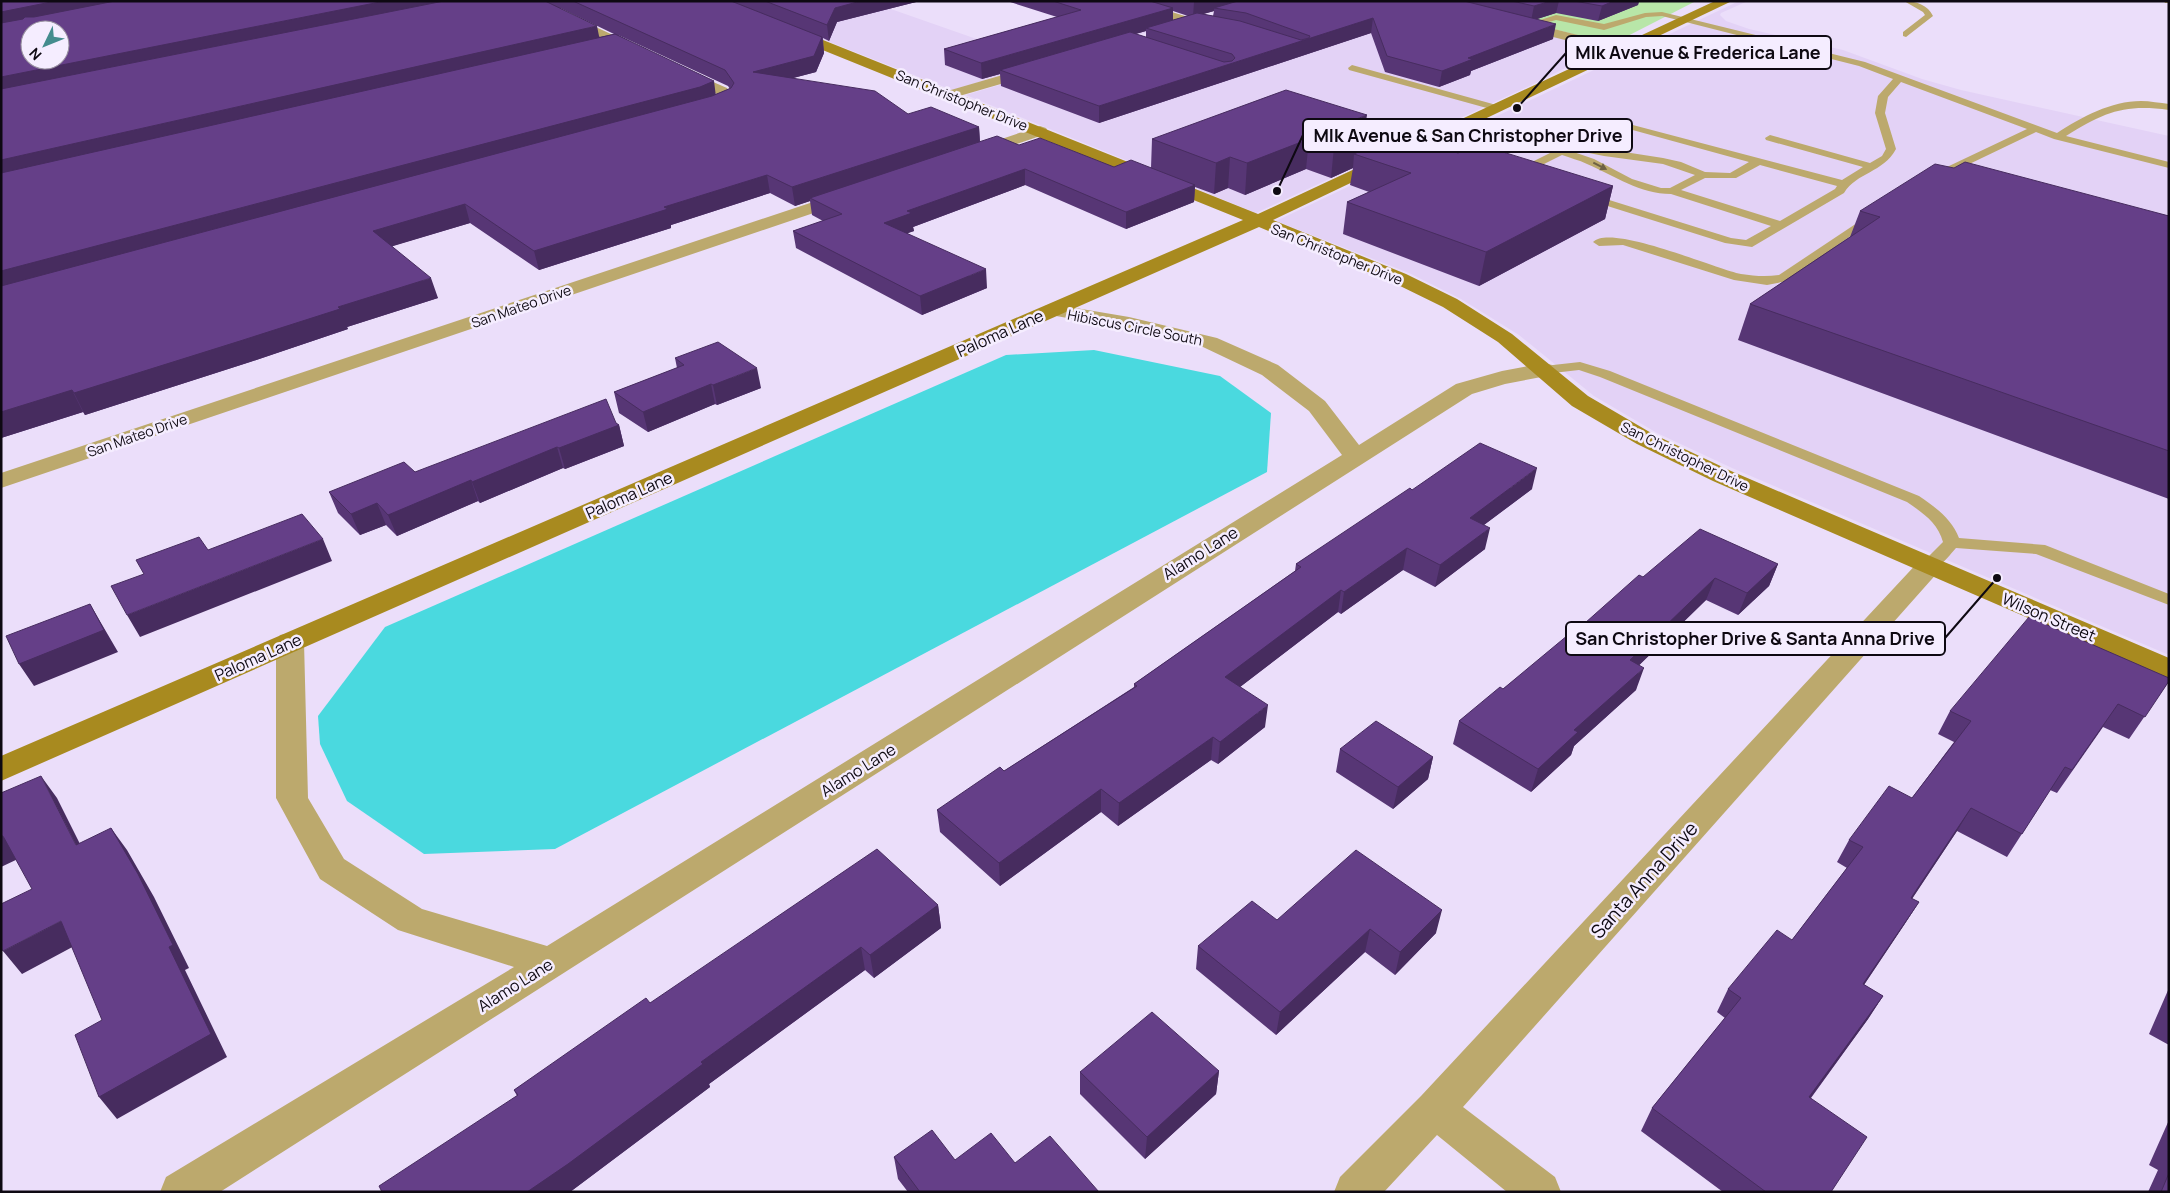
<svg xmlns="http://www.w3.org/2000/svg" width="2170" height="1193" viewBox="0 0 2170 1193" font-family="Manrope,sans-serif">
<style>
.built{fill:#e3d2f6}
.green{fill:#b8e6a8}
.water{fill:#4ad9df}
.lines{fill:none;stroke-linecap:round;stroke-linejoin:round}
.lane{fill:#bca96d;fill-rule:evenodd}
.street{fill:#bca96d;fill-rule:evenodd}
.secondary{fill:#a88a1f;fill-rule:evenodd}
.wall{fill:#573675;fill-rule:evenodd}
.shaded-wall{fill:#472c5f}
.building{fill:#653f88;stroke:#472c5f;fill-rule:evenodd}
.oneway{fill:#6e6144}
.labels{text-anchor:middle;dominant-baseline:central;stroke-width:5;stroke-linejoin:round;paint-order:stroke}
.far-street-label{font-size:14px;fill:#0e0912;stroke:#f5edff}
.street-label{font-size:16px;fill:#0e0912;stroke:#f5edff}
.near-street-label{font-size:19px;fill:#0e0912;stroke:#f5edff}
.leader{fill:none;stroke:#0e0912;stroke-width:2}
.callout-dot{fill:#0e0912;stroke:#f5edff;stroke-width:2}
.callout{fill:#f5edff;stroke:#0e0912;stroke-width:2}
.callout-label{font-size:18px;text-anchor:middle;font-weight:bold;fill:#0e0912}
</style>
<rect width="100%" height="100%" fill="#ebdefa"/>
<path class="built" d="M760,1H868L1031,58L1171,21L1179,23L952,90L738,6Z
M1279,1H1412L1602,49L1540,81L1256,213L966,95Z
M1739,1H1748L1721,13L1720,15L1726,21L1749,29L1843,50L1922,79L1961,90L2169,136V655L1732,468L1657,433L1594,396L1519,335L1461,299L1409,273L1276,221Z"/>
<path class="green" d="M1443,1H1696L1612,44Z"/>
<path class="water" d="M1094,350L1220,376L1271,413L1267,472L555,849L424,854L347,801L320,744L318,716L385,627L1006,355Z"/>
<g class="lines">
<path class="lane" d="M1904,1C1916,1 1928,5 1933,16L1906,37L1903,36V32L1925,15L1923,12Z
M2164,1H2169V3H2165Z
M1662,12L1865,62L2057,133C2082,117 2111,101 2141,101C2150,101 2160,103 2169,104V110C2124,104 2105,112 2066,136L2169,162V168L2054,139L2036,132L1936,180H1928L1927,178L1928,176L2027,129L1901,82L1888,97L1885,113L1896,149C1883,173 1857,172 1844,193L1752,247L1725,243L1582,198L1580,196L1582,194H1590L1731,238L1746,240L1771,226L1671,194C1640,194 1615,176 1587,164C1579,160 1570,158 1562,155L1528,172L1527,178H1519L1517,171L1518,169L1552,152L1527,143L1519,137L1470,160H1462L1461,158L1462,156L1507,134L1469,122V118L1472,117L1516,130L1540,118H1546V122L1526,132L1563,142L1610,119L1842,180L1863,167L1766,140L1765,138L1770,135L1870,163L1882,156L1886,149L1875,113L1878,96L1893,79L1859,66L1662,16L1646,17L1604,30L1556,20L1526,28L1522,26L1556,15L1604,24L1645,13ZM1611,125L1629,129L1749,162L1730,173L1705,172L1681,162L1663,158L1573,144ZM1559,147L1604,156L1663,164L1695,175L1670,188H1661L1632,179L1594,159ZM1760,165L1837,186L1835,189L1780,221L1681,190L1705,178H1736Z
M1352,65L1500,106L1502,108L1500,110H1494L1349,70L1348,68Z
M1872,213L1876,214L1878,216L1876,218L1787,281L1767,285L1734,280L1623,245L1599,246L1593,242C1611,223 1715,269 1741,274C1754,276 1766,277 1779,275Z
M1580,362L1610,371L1919,496C1935,507 1952,519 1959,538L2045,545L2169,594V605L2036,554L1956,548C1947,558 1938,572 1924,569L1922,565L1924,561L1943,542C1938,523 1923,513 1907,502L1600,377L1579,370L1544,374L1537,370L1544,366Z"/>
<path class="street" d="M523,1H540L643,49L645,52L638,56L633,55Z
M1116,1H1136L1198,20L1200,23L1193,27L1188,26L1118,4Z
M1518,20L1626,47L1628,50L1621,54L1513,27L1511,24Z
M1037,65L1044,69L1042,72L949,99L944,98L942,95L944,92Z
M681,68L727,88L735,100L733,103L709,112H699L696,109L699,106L719,98L717,94L676,75L674,72Z
M1040,126L1046,128L1048,131L1046,134L975,158L969,156L967,153L969,150Z
M846,191L852,192L855,196L852,200L1,488V473Z
M1052,304L1129,317L1217,338L1278,365L1325,401L1359,445L1456,384L1502,371L1544,363L1552,365L1555,370L1552,375L1505,384L1472,394L220,1192H160L166,1177L514,967L398,930L320,879L276,798V642L280,635L290,633L300,635L304,642L308,798L344,859L422,909L547,946L1342,455L1309,411L1262,375L1203,347L1129,329L1045,314L1042,310L1045,306Z
M1930,557L1939,559L1943,565L1939,571L1463,1107L1555,1177L1561,1192H1507L1437,1135L1384,1192H1334L1340,1177L1421,1096L1921,559Z"/>
<path class="secondary" d="M1715,1H1732L1273,220L1406,274L1457,299L1512,334L1588,396L1653,434L1731,471L2169,658V679L1713,481L1637,444L1572,406L1498,342L1443,307L1392,282L1259,227L1,781V756L1243,220L783,34L781,31L783,28H793L1258,214Z"/>
</g>
<path class="wall" d="M1,1H920L837,22L829,41L823,38L824,53L816,72L793,78L908,114L979,127L980,142L1019,145L1114,167L1151,168L1152,139L1366,124L1376,144L1458,153L1613,186L1605,219L1479,286L1343,234L1347,202L1369,192L1350,185L1353,168L1331,178L1306,169L1245,195L1228,188L1214,194L1195,187L1194,202L1126,229L1025,185L913,227L914,231L907,233L987,288L922,315L796,248L793,231L823,221L812,215L810,201L795,206L770,193L671,225V228L539,270L470,223L392,246L438,298L347,327L348,329L250,362L85,415L83,412L1,438ZM560,8L614,34L600,37ZM618,35L728,86L730,89L716,94Z
M1007,1H1639L1638,5L1598,21L1556,13L1537,19L1553,39L1471,71L1470,75L1439,87L1385,72L1371,33L1099,123L1001,86L1000,74L982,79L945,65L944,49L1057,17ZM1173,11L1188,16L1173,20ZM1214,11L1213,16L1203,14ZM1146,31V37L1135,34Z
M1954,168L2169,216V499L1738,340L1750,304L1850,237L1860,211Z
M675,358L761,388L717,405L715,404L648,432L619,413L614,392L677,368Z
M616,423L619,425L624,446L565,469L563,468L480,503L478,501L397,536L386,525L360,535L338,513L329,492L415,472Z
M1532,489L1484,525L1485,549L1435,587L1403,570L1341,614L1338,612L1240,687L1265,727L1218,764L1211,760L1118,826L1101,812L1000,886L940,832L937,810L1004,771L1134,687V684L1295,571L1296,564L1412,490Z
M1778,564L1769,586L1738,615L1706,600L1639,665L1636,690L1574,746L1571,755L1531,792L1453,744L1459,721L1503,689L1643,577Z
M2169,681L2129,739L2103,727L2057,793L2050,790L2007,857L1957,831L1912,899L1919,902L1904,925L1864,985L1883,996L1868,1019L1811,1098L1831,1192H1723L1641,1131L1652,1108L1725,1018L1717,1012L1728,989L1792,940L1847,868L1837,862L1849,840L1912,798L1954,742L1938,734L1950,711Z
M1340,749L1433,757L1428,779L1393,809L1336,772Z
M938,905L941,928L874,978L865,970L709,1084L710,1087L570,1192H382L517,1096L514,1090L650,1003Z
M1277,920L1436,933L1395,975L1365,952L1276,1035L1196,969L1198,946Z
M2169,988V1045L2149,1034Z
M1219,1071L1216,1094L1145,1159L1080,1094V1072Z
M2169,1120V1192H2148L2158,1170L2149,1165Z
M894,1157L1015,1163L1099,1192H908L898,1179Z"/>
<path class="shaded-wall" d="M56,1H136L1,28V12Z
M385,1H461L1,95V77Z
M861,1H920L837,22L829,41L827,25L835,8Z
M1197,1H1245L1214,8V11L1193,17L1194,2Z
M1551,1H1559L1556,13L1531,21L1534,6Z
M1614,1H1639L1638,5L1598,21L1602,6Z
M1173,8V23L1146,28V31L1006,72L1000,70V74L982,79L981,63Z
M1373,18L1371,33L1099,123V106Z
M1556,24L1553,39L1471,71L1470,75L1439,87L1442,71L1468,58Z
M597,26L600,41L1,180V160Z
M822,37L824,53L816,72L755,88L753,72Z
M714,81L716,97L1,294V271Z
M1367,115L1364,134L1378,128L1374,158L1354,154L1353,168L1331,178L1334,147L1354,120Z
M979,127L980,144L810,198V201L795,206L792,187Z
M1309,139L1306,169L1245,195L1247,163Z
M1230,157L1228,188L1214,194L1216,163Z
M1025,169V185L913,227L914,231L886,241L884,223L907,211Z
M767,175L770,193L671,225V228L539,270L534,251L664,207Z
M1195,185L1194,202L1126,229V212Z
M1613,186L1605,219L1479,286L1486,252Z
M465,204L470,223L380,250L373,231Z
M986,269L987,288L922,315L920,296Z
M431,278L438,298L347,327L348,329L250,362L85,415L74,393L338,307Z
M757,368L761,388L717,405L713,385Z
M711,384L715,404L648,432L643,412Z
M72,390L83,412L1,438V412Z
M619,425L624,446L565,469L559,448Z
M557,447L563,468L480,503L472,482Z
M1537,468L1532,489L1465,539L1470,518Z
M471,480L478,501L397,536L388,515Z
M377,503L386,525L360,535L351,514Z
M1490,528L1485,549L1435,587L1440,565Z
M323,539L332,561L140,637L127,615Z
M1407,548L1403,570L1341,614L1344,592Z
M1778,564L1769,586L1738,615L1747,593Z
M1715,578L1706,600L1622,682L1630,660Z
M1341,590L1338,612L1223,700L1225,677Z
M90,604L118,652L34,686L19,664Z
M1644,668L1636,690L1574,746L1571,755L1531,792L1538,769L1574,730Z
M1268,705L1265,727L1218,764L1220,742Z
M1213,737L1211,760L1118,826L1119,803Z
M1433,757L1428,779L1393,809L1398,787Z
M41,776L57,798L92,868L76,845Z
M1101,789V812L1000,886L999,863Z
M1971,808L1957,831L1897,921L1911,898Z
M111,828L127,850L154,897L189,968L185,970L227,1057L117,1119L99,1097Z
M1,836H3L20,858L1,867Z
M1919,902L1904,925L1849,1007L1863,984Z
M938,905L941,928L874,978L870,955Z
M1442,910L1436,933L1395,975L1400,952Z
M61,921L78,944L22,974L3,951Z
M1370,929L1365,952L1276,1035L1280,1012Z
M861,947L865,970L709,1084L710,1087L570,1192H527L701,1062Z
M1883,996L1868,1019L1795,1119L1809,1097Z
M1219,1071L1216,1094L1145,1159L1147,1137Z"/>
<path class="building" d="M1,1H56L1,12Z
M115,1H385L1,77V23L23,19L25,17H34ZM30,30H60V60H30Z
M444,1H545L597,26L1,160V89Z
M573,1H731L822,37L814,56L753,72L875,91L908,114L931,107L979,127L792,187L767,175L664,207L668,209L534,251L465,204L373,231L431,278L338,307L340,309L240,341L74,393L72,390L1,412V286L712,96L731,88L734,83L725,70Z
M765,1H861L835,8L827,25Z
M1053,1H1150L1173,8L981,63L944,49L1081,10Z
M1238,1H1464L1556,24L1468,58L1473,59L1442,71L1387,56L1373,18L1099,106L1000,70L1130,32L1224,62L1232,61L1235,58L1232,54L1146,28L1197,13L1240,21L1301,40L1309,38L1310,36L1246,13L1214,8Z
M1512,1H1551L1534,6Z
M1574,1H1614L1602,6Z
M615,34L714,81L700,87L1,271V173Z
M1286,90L1367,115L1354,120L1378,128L1334,147L1309,139L1247,163L1230,157L1216,163L1152,139Z
M1398,134L1458,153L1477,144L1613,186L1486,252L1347,202L1411,173L1354,154Z
M997,136L1019,145L1040,138L1114,167L1131,160L1195,185L1126,212L1025,169L907,211L912,213L884,223L986,269L920,296L793,231L842,214L810,198Z
M1965,162L2169,216V451L1750,304L1880,217L1860,211L1935,164L1954,168Z
M718,342L757,368L713,385L711,384L643,412L614,392L684,365L675,358Z
M606,399L616,423L619,425L559,448L557,447L472,482L471,480L388,515L377,503L351,514L329,492L404,462L415,472Z
M1480,443L1537,468L1470,518L1490,528L1440,565L1407,548L1344,592L1341,590L1225,677L1268,705L1220,742L1213,737L1119,803L1101,789L999,863L937,810L1000,767L1004,771L1137,686L1134,684L1301,567L1296,564L1410,488L1412,490Z
M302,514L323,539L127,615L111,586L144,574L136,560L199,537L208,550Z
M1700,529L1778,564L1747,593L1715,578L1630,660L1644,668L1574,730L1578,732L1538,769L1459,721L1500,687L1503,689L1574,630L1576,631L1639,575L1643,577Z
M90,604L104,630L19,664L6,636Z
M2029,617L2169,678V681L2145,717L2118,704L2072,770L2065,767L2022,834L1971,808L1911,898L1919,902L1863,984L1883,996L1809,1097L1867,1137L1831,1192H1766L1652,1108L1741,998L1728,989L1777,930L1792,940L1863,847L1849,840L1889,786L1912,798L1971,721L1950,711Z
M1376,721L1433,757L1398,787L1340,749Z
M41,776L76,845L111,828L138,874L173,945L169,947L211,1034L99,1097L75,1035L102,1020L61,921L3,951L1,948V904L32,889L3,836H1V793Z
M877,849L938,905L870,955L861,947L701,1062L703,1064L568,1164L527,1192H382L379,1186L518,1095L514,1090L646,998L650,1003Z
M1356,850L1442,910L1400,952L1370,929L1280,1012L1198,946L1252,901L1277,920Z
M1152,1012L1219,1071L1147,1137L1080,1072Z
M932,1130L955,1160L991,1133L1015,1163L1050,1136L1099,1192H980L979,1191L978,1192H920L894,1157Z
M2169,1173V1192H2161Z"/>
<defs><path id="oneway-solid" d="M-6-.8H1V-3.2L6.5 0L1 3.2V.8H-6Z" transform="scale(1.25)"/></defs>
<use class="oneway" href="#oneway-solid" transform="translate(1600 166) rotate(27)"/>
<g class="labels">
<g class="far-street-label">
<text transform="translate(962 100) rotate(22)">San Christopher Drive</text>
<text transform="translate(1337 254) rotate(22)">San Christopher Drive</text>
<text transform="translate(521 306) rotate(-19)">San Mateo Drive</text>
<text transform="translate(1135 327) rotate(11)">Hibiscus Circle South</text>
<text transform="translate(137 435) rotate(-19)">San Mateo Drive</text>
<text transform="translate(1685 456) rotate(26)">San Christopher Drive</text>
</g>
<g class="street-label">
<text transform="translate(1000 333) rotate(-24)">Paloma Lane</text>
<text transform="translate(629 495) rotate(-24)">Paloma Lane</text>
<text transform="translate(1200 553) rotate(-32)">Alamo Lane</text>
<text transform="translate(2049 617) rotate(23)">Wilson Street</text>
<text transform="translate(258 657) rotate(-24)">Paloma Lane</text>
<text transform="translate(858 770) rotate(-32)">Alamo Lane</text>
<text transform="translate(515 985) rotate(-32)">Alamo Lane</text>
</g>
<g class="near-street-label">
<text transform="translate(1644 880) rotate(-48)">Santa Anna Drive</text>
</g>
</g>
<path class="leader" d="M1517 108L1566 53M1277 191L1303 135M1997 578L1945 638"/>
<g class="callout-dot">
<circle cx="1517" cy="108" r="5"/>
<circle cx="1277" cy="191" r="5"/>
<circle cx="1997" cy="578" r="5"/>
</g>
<g class="callout">
<rect x="1566" y="36" width="265" height="33" rx="5"/>
<rect x="1303" y="119" width="329" height="33" rx="5"/>
<rect x="1566" y="622" width="379" height="33" rx="5"/>
</g>
<g class="callout-label">
<text x="1698" y="59">Mlk Avenue &amp; Frederica Lane</text>
<text x="1468" y="142">Mlk Avenue &amp; San Christopher Drive</text>
<text x="1755" y="645">San Christopher Drive &amp; Santa Anna Drive</text>
</g>
<rect width="2170" height="1193" fill="none" stroke="#0e0912" stroke-width="5"/>
<g transform="translate(45 45) rotate(227)"><circle r="24" fill="#f5edff" stroke="#9992a0"/>
<path d="M0-4L9 19L0 12L-9 19Z" fill="#448c8e"/>
<text y="-8" font-size="14" font-weight="bold" text-anchor="middle" fill="#0e0912">N</text>
</g>
</svg>
